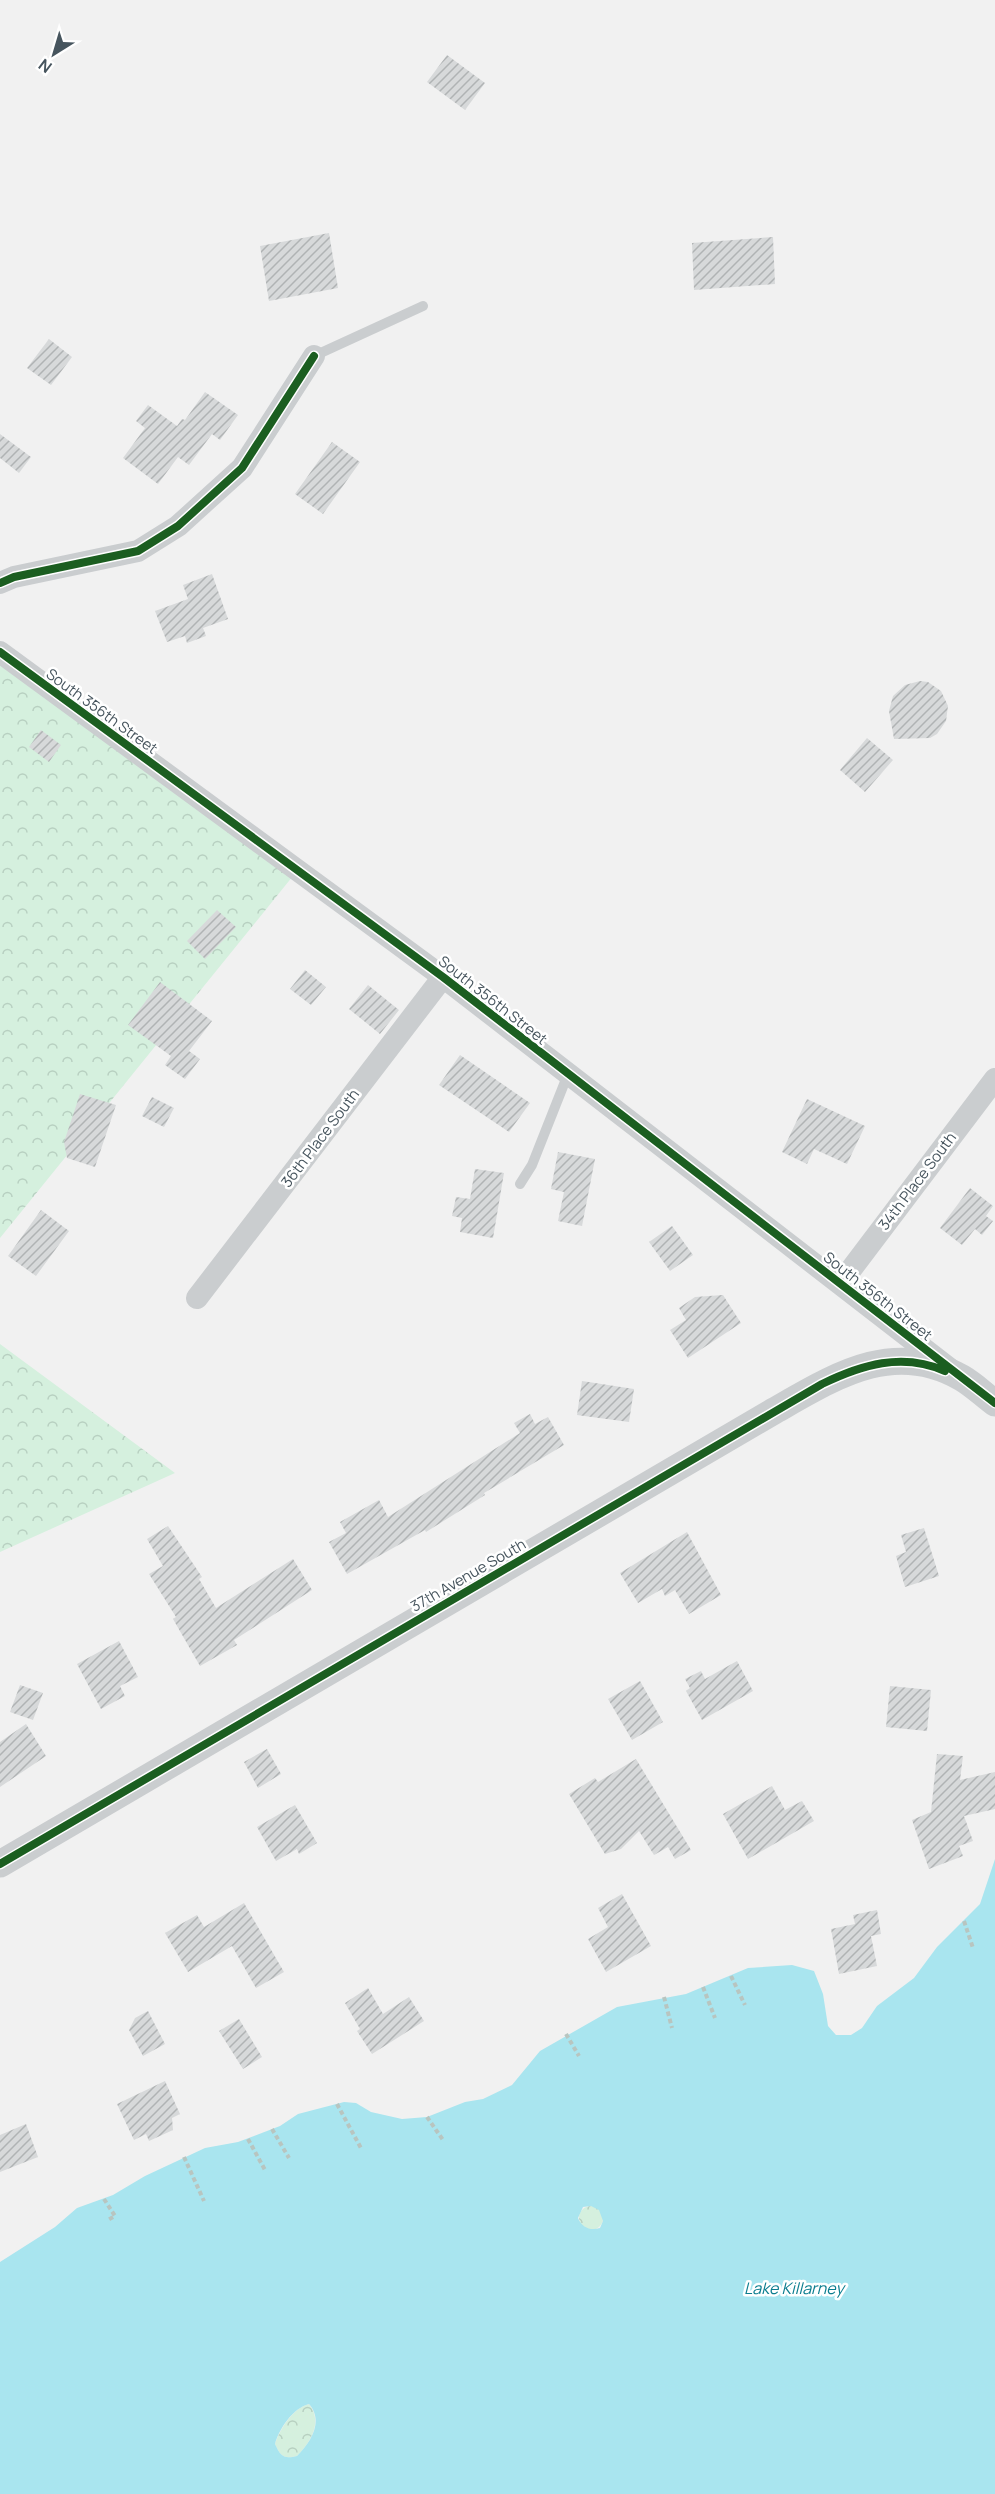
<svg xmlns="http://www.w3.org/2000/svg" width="995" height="2494" viewBox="0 0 995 2494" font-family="Manrope,sans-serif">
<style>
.forest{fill:url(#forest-crowns)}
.water{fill:#a9e5ef;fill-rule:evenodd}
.building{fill:url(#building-hatch)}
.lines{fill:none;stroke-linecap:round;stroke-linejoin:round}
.path{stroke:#b8c5c0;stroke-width:4;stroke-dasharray:4.5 3;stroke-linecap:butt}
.service{stroke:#cacdcf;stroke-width:10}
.minor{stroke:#cacdcf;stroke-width:22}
.tertiary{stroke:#cacdcf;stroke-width:27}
.cycleway-casing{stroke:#fff;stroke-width:11}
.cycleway{stroke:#1b5e20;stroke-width:8}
.labels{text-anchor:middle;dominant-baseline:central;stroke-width:5;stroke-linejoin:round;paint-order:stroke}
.street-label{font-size:15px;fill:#47555e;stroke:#fff}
.water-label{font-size:16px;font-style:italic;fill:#0b7d8f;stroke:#fff}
</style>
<defs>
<pattern id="forest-crowns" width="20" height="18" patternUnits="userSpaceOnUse" patternTransform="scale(1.5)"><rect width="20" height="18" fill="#d5f0de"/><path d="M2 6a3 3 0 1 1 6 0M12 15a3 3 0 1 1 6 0" fill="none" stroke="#b8d0c1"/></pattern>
<pattern id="building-hatch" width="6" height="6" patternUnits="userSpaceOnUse" patternTransform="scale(1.5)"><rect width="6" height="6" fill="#d7d9da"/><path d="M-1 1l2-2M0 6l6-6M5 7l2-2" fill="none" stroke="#b0b3b4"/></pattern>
</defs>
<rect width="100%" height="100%" fill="#f1f1f1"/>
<path class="forest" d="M0,643L297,871L0,1238Z
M0,1344L175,1473L0,1552Z
M579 2218a12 12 0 1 1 24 0a12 12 0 1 1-24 0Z
M309,2404C323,2422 311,2442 297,2456C284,2459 281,2457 275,2444C280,2429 293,2408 309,2404Z"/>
<path class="water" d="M995,1859V2494H0V2262L55,2227L77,2208L113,2195L145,2176L205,2148L238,2142L280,2126L298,2114L344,2102L356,2103L371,2112L402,2119L427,2117L465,2102L483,2099L512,2085L540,2051L617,2007L686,1994L748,1968L792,1965L814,1971L823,1994L828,2026L836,2035H851L862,2028L877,2006L914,1978L937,1947L980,1904ZM591,2206L599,2210L603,2221L600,2228C591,2231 582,2228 578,2218L583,2207ZM309,2404C324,2421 311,2442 297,2456C284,2459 281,2457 275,2444C279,2429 293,2408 309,2404Z"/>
<path class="building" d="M447,55L485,83L465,110L427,82Z
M329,233L338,288L269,301L260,246Z
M773,237L775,284L694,290L692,243Z
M49,339L72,357L51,385L27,368Z
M205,392L238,415L220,440L212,434L189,465L178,457L158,484L123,458L145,428L136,421L148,405L177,426L182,419L185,420Z
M0,434L31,457L19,473L0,458Z
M332,442L360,462L323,514L295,494Z
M212,574L228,619L203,628L206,636L187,643L185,636L167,642L155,611L188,599L183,585Z
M920,681L928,682L941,691L948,706L946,721L937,734L930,738L894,739L889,711L893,696L905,685Z
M41,730L61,745L49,762L29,747Z
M867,738L893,760L865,792L840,770Z
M217,910L236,927L205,959L187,941Z
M305,970L326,987L311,1005L290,989Z
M160,982L212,1021L189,1051L200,1059L185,1079L165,1065L171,1056L128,1025Z
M368,985L399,1010L380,1034L349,1009Z
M460,1055L530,1103L509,1132L439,1085Z
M80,1094L116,1105L95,1167L67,1158L64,1142Z
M152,1097L174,1108L164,1127L142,1116Z
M807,1099L865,1126L847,1164L814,1149L807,1164L782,1152Z
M558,1152L595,1159L582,1226L558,1221L564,1192L551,1189Z
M475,1169L504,1173L493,1238L460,1232L462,1218L452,1216L456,1197L470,1199Z
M970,1188L993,1206L986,1216L993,1221L982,1235L975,1229L962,1245L940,1228Z
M41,1210L69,1231L36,1276L8,1256Z
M672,1226L693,1255L670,1271L649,1242Z
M723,1295L741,1323L688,1358L670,1330L686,1320L679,1308L695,1297Z
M582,1381L634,1389L629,1422L577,1415Z
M530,1414L535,1424L548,1417L564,1445L484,1493L485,1495L426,1532L425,1530L347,1574L329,1542L346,1533L340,1522L379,1500L388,1517L520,1433L514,1423Z
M168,1526L202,1577L199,1579L216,1608L293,1559L312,1590L234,1640L237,1645L200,1666L173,1619L176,1617L149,1574L163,1566L147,1539Z
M924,1528L939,1576L905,1587L896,1556L906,1552L901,1535Z
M687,1532L721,1595L689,1614L675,1590L665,1596L662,1589L638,1603L620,1573Z
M119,1641L138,1677L120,1686L125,1696L101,1709L77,1664Z
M737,1661L753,1691L702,1720L686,1691L690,1688L685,1679L701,1671L705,1679Z
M640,1681L663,1722L632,1740L608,1699Z
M20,1685L43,1693L33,1720L10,1712Z
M890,1686L931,1690L927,1731L886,1727Z
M26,1724L46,1756L0,1787V1742Z
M267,1749L281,1774L258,1788L244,1762Z
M937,1754L963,1756L960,1780L995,1772V1809L964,1816L973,1841L959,1846L963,1856L929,1869L912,1820L931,1812Z
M636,1759L691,1850L675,1859L668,1847L654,1855L639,1831L621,1849L605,1854L569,1794L595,1778L598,1782Z
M772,1786L785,1810L802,1801L814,1821L748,1859L723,1814Z
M295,1805L317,1843L299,1854L297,1849L276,1861L257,1827Z
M622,1894L651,1946L606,1972L588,1939L608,1927L598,1908Z
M244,1903L284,1972L256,1988L232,1946L188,1972L165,1933L197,1915L204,1927Z
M877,1910L881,1934L871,1936L877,1966L839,1974L831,1929L855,1924L853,1915Z
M368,1988L383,2014L409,1997L424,2021L372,2054L357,2031L360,2029L345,2003Z
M148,2011L165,2044L143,2056L129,2030L135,2018Z
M239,2019L262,2057L243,2069L219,2031Z
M165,2081L180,2114L172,2118L173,2130L149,2141L146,2134L134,2140L117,2104Z
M26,2124L38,2157L0,2172V2135Z"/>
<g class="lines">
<path class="path" d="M964,1921L973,1948
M731,1976L745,2005
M703,1987L715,2018
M664,1997L672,2028
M566,2034L579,2056
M337,2104L362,2150
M427,2117L443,2140
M272,2129L289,2158
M248,2139L265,2170
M184,2157L204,2201
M104,2199L115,2216L108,2220"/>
<path class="service" d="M314,356L423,306
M520,1184L532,1165L568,1074"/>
<path class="minor" d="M0,583L14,577L138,551L178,526L242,468L314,356
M0,652L443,977L950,1369
M840,1284L995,1079
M197,1298L443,977"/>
<path class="tertiary" d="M0,1864L774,1411C834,1377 893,1338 962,1378C974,1385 984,1395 995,1403"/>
<defs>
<path id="cycleway" d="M0,583L14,577L138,551L178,526L242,468L314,356
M0,652L443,977L995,1403
M0,1864L822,1384C861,1365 902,1352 945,1371"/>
</defs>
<use href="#cycleway" class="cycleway-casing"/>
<use href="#cycleway" class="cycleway"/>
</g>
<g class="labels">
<g class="street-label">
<text transform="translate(102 711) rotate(36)">South 356th Street</text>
<text transform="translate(493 1000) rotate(38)">South 356th Street</text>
<text transform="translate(320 1138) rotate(-53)">36th Place South</text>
<text transform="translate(917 1181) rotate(-53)">34th Place South</text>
<text transform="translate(878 1296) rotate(38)">South 356th Street</text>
<text transform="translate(468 1575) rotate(-30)">37th Avenue South</text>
</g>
<g class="water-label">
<text x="794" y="2288">Lake Killarney</text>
</g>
</g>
<g transform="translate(54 54) rotate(217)" stroke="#ffffff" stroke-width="4.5" paint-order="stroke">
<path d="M0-4.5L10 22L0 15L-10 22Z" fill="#47555e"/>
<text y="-9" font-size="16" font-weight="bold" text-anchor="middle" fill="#47555e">N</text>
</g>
</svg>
